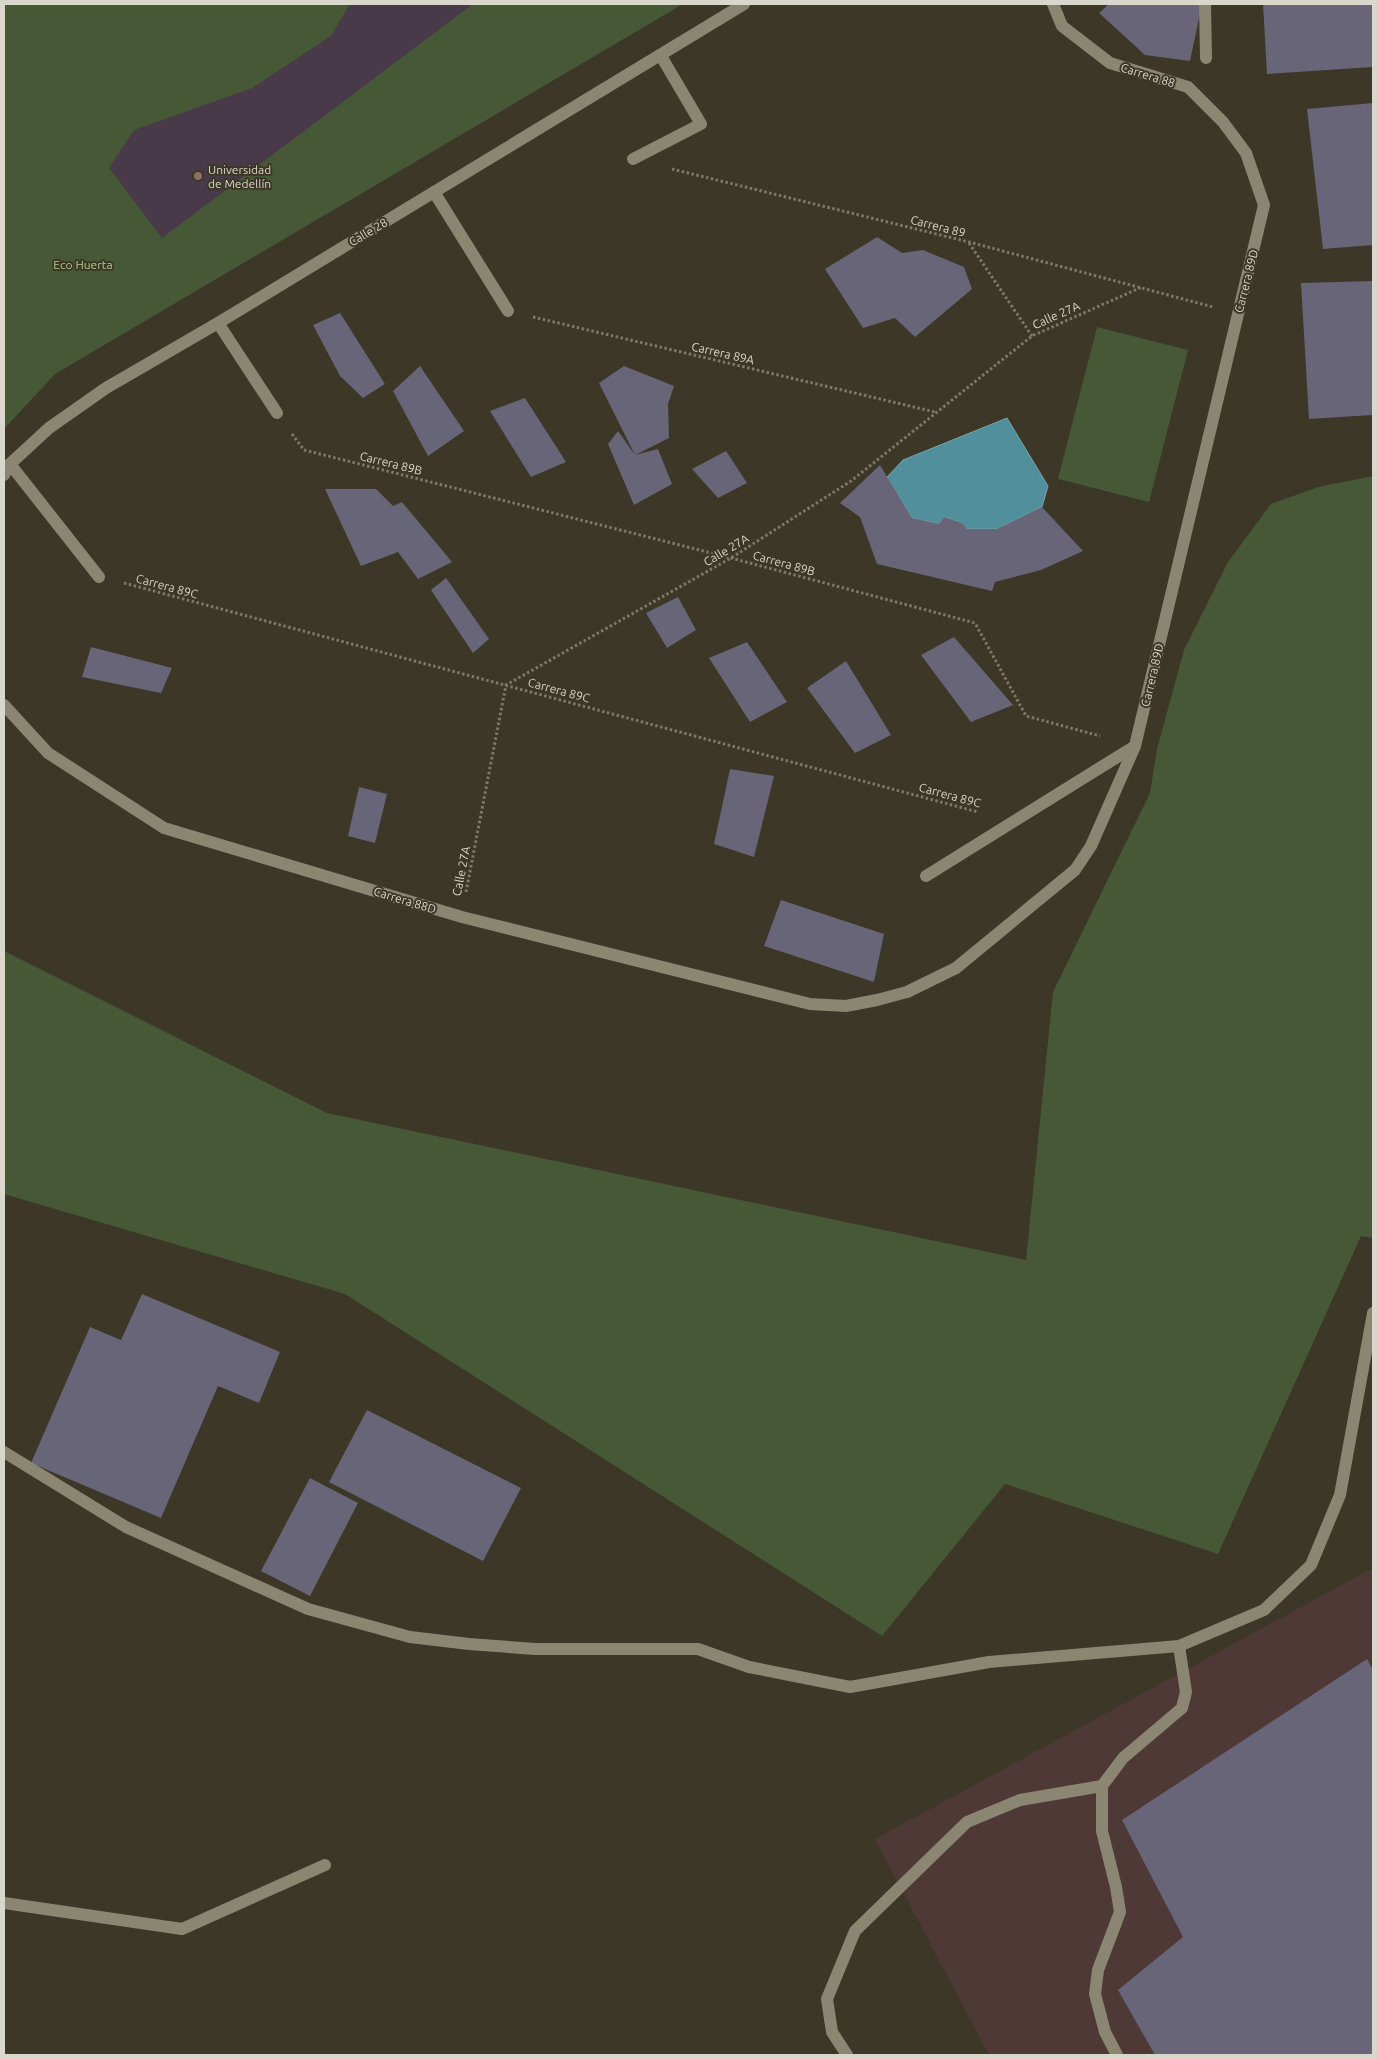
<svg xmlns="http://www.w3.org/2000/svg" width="1377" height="2059" viewBox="0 0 1377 2059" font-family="Ubuntu,sans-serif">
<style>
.industrial{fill:#4e3936}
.education{fill:#483a48}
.green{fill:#475837}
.water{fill:#528f9c;stroke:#7aa4aa}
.building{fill:#676577}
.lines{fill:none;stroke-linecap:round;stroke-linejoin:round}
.path{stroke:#7d796a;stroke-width:3;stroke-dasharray:2.5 2.5;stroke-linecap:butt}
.lane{stroke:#8b8672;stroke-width:12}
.street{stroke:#8b8672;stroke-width:12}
.education-dot{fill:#8d6e63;stroke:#3c3726;stroke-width:2}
.labels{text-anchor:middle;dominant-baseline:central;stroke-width:4;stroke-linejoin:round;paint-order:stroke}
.street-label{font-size:12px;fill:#d9d6cb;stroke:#3c3726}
.poi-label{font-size:12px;fill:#d9d6cb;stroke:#3c3726;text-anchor:start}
.park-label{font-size:12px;fill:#abcd8b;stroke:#3c3726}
</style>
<rect width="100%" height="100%" fill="#3c3726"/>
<path class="industrial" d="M1373,1568V2055H989L875,1839Z"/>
<path class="education" d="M4,4H683L55,374Z"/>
<path class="green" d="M4,4H350L331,36L252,88L134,130L109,168L162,238L473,4H683L55,374L4,429Z
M1097,327L1188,350L1149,502L1058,479Z
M1373,476V1238L1361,1236L1218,1554L1005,1484L882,1636L345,1294L4,1194V951L327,1113L1026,1260L1053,992L1150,793L1157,749L1184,650L1228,562L1271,504L1318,487Z"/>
<path class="water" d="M1007,418L1048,486L1042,507L997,529H967L962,523L944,517L939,524L912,518L887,477L903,460Z"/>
<path class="building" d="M1109,4H1202L1190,61L1145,55L1099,13Z
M1263,4H1373V67L1267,74Z
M1373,103V245L1323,249L1307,109Z
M877,237L902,253L923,250L964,267L972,289L915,337L895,318L863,328L825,269Z
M1373,281V415L1309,419L1301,283Z
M340,313L385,384L363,398L340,376L313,325Z
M420,366L464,431L428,456L393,391Z
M624,366L674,386L668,404L669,438L635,455L599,383Z
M525,398L566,462L531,477L490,411Z
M618,431L635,455L658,449L672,484L634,505L608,444Z
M726,451L747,483L718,498L692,469Z
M880,465L912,518L939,524L944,517L962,523L967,529H997L1042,507L1083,551L1041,570L995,582L992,591L877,564L860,517L840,503Z
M325,489H376L393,506L402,502L452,562L418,579L398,552L361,566Z
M446,578L489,639L473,653L431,590Z
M678,597L696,630L667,648L646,613Z
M954,637L1013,705L971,722L921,655Z
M747,642L787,702L750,722L709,658Z
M91,647L172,668L161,693L82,677Z
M846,661L891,735L855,753L807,688Z
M730,769L774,776L754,857L714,844Z
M359,787L387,794L375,843L348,836Z
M781,900L884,934L874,982L764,946Z
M142,1294L280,1352L259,1403L218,1386L161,1518L31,1463L90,1327L121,1340Z
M367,1410L521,1488L483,1561L329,1482Z
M310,1478L358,1503L310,1596L261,1571Z
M1367,1659L1373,1670V2055H1155L1118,1990L1183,1937L1122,1820Z"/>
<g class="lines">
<path class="path" d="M672,169L969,242L1213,307
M969,243L1032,336
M533,317L935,412
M292,434L304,450L731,558L975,623L1026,716L1100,736
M124,583L978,812
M466,892L506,685L731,558L851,481L1032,336L1142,287"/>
<path class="lane" d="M633,159L701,124L661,56
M434,192L508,311
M218,323L277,413
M10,464L99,577
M926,876L1135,746
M4,1452L126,1527L308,1609L410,1637L469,1644L535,1649H698L749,1667L850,1687L989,1662L1179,1646L1264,1610L1311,1565L1340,1495L1373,1313
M4,1903L182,1929L325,1865
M847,2055L832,2032L827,1999L855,1931L967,1822L1020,1800L1102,1786
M1117,2055L1105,2032L1095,1994L1098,1970L1120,1912L1116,1887L1102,1831V1786L1123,1758L1182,1708L1186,1692L1179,1646"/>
<path class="street" d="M1205,4L1206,58
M4,475L10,464L49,428L106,388L218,323L744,4
M4,705L48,753L164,828L462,917L810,1004L846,1006L877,1000L907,992L956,968L1075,870L1091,846L1135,746L1264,205L1246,153L1223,122L1188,87L1110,63L1062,26L1053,4"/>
</g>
<circle class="education-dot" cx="198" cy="176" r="5"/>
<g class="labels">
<g class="street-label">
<text transform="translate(1148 75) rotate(17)">Carrera 88</text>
<text transform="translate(938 226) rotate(14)">Carrera 89</text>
<text transform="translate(368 232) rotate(-31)">Calle 28</text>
<text transform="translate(1246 281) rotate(-76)">Carrera 89D</text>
<text transform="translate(1056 315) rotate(-24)">Calle 27A</text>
<text transform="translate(723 353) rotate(13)">Carrera 89A</text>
<text transform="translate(391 463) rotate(14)">Carrera 89B</text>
<text transform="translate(726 550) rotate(-31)">Calle 27A</text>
<text transform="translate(784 563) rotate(15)">Carrera 89B</text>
<text transform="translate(167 586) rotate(15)">Carrera 89C</text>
<text transform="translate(1152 675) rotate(-77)">Carrera 89D</text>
<text transform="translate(559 690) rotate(15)">Carrera 89C</text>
<text transform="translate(950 795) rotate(15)">Carrera 89C</text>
<text transform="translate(461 871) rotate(-79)">Calle 27A</text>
<text transform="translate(405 900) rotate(17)">Carrera 88D</text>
</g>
<g class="poi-label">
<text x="208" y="169">Universidad<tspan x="208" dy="14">de Medellín</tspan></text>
</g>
<g class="park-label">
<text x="83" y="264">Eco Huerta</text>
</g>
</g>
<rect width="1377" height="2059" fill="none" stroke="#d9d6cb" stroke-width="10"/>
</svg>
